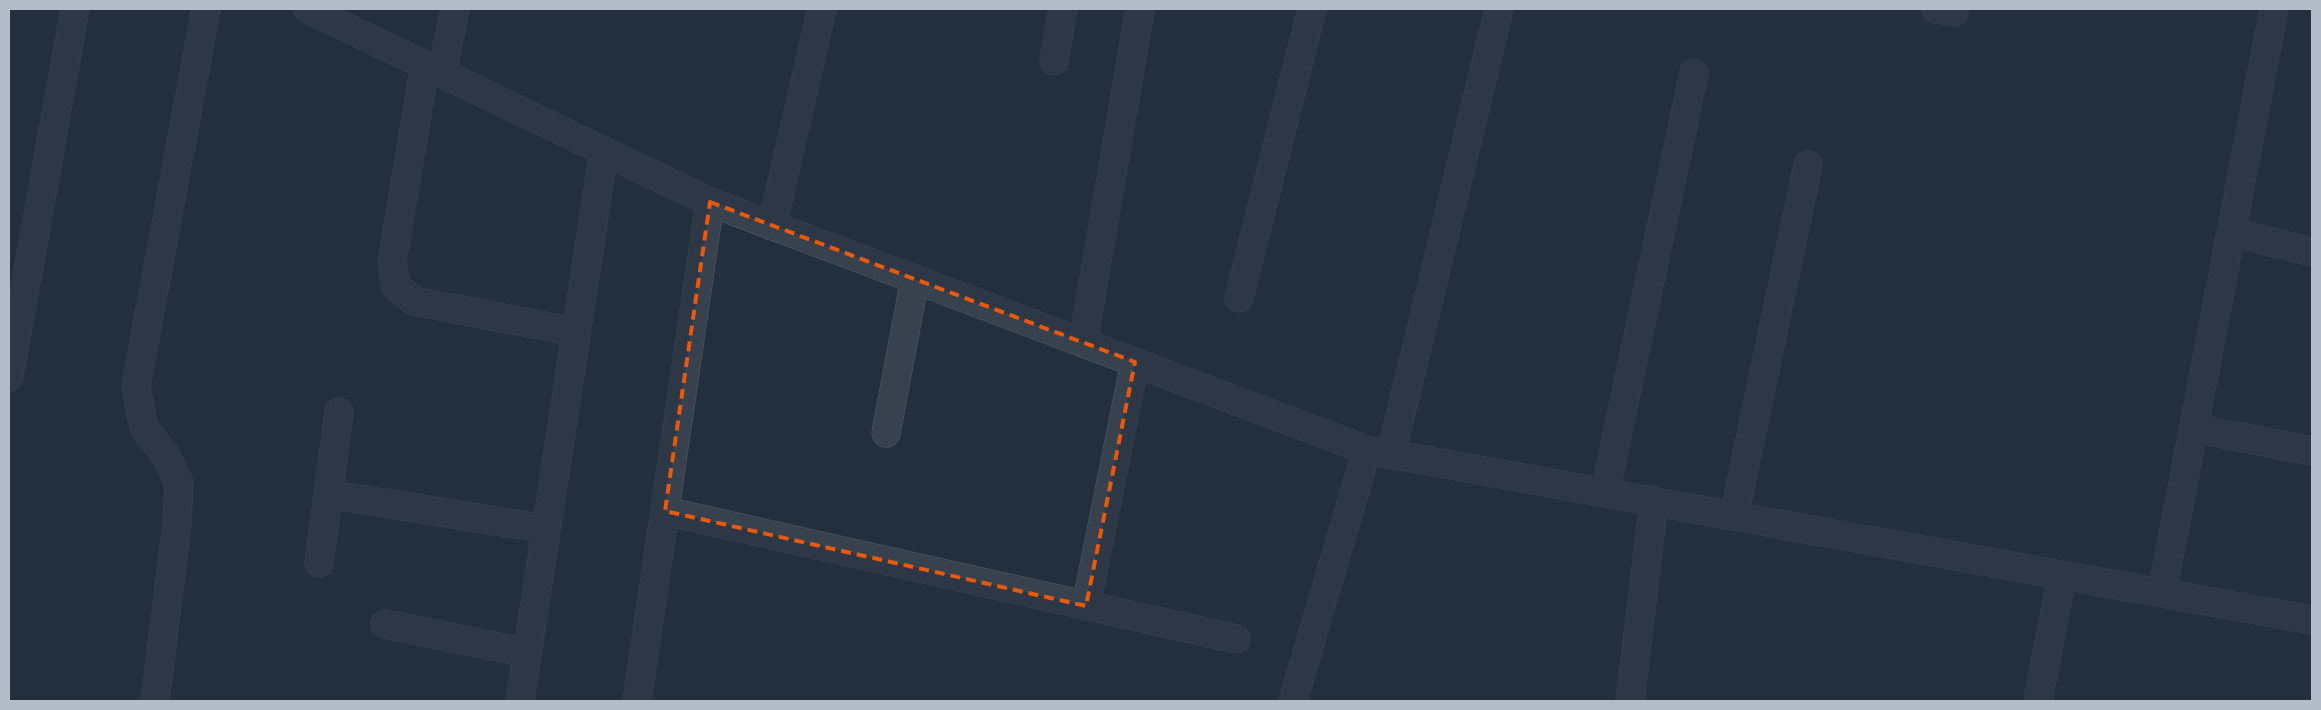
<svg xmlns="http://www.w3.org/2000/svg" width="2321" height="710" viewBox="0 0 2321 710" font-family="'Asap Condensed',sans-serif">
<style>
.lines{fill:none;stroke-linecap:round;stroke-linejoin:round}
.minor-casing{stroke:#565f6c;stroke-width:29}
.minor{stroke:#38414e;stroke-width:28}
.marked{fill:none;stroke:#e8590c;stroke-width:4;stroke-dasharray:10 6;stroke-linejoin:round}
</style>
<rect width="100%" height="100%" fill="#242f3e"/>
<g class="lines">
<defs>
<path id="minor" d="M308,9L710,202L1367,450L2312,620
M1936,9L1954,12
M1054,61L1063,9
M425,65L392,262L396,286L414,301L576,332
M442,73L455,9
M772,226L822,9
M2231,232L2312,252
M1239,298L1312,9
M1083,343L1140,9
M9,377L75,9
M2193,428L2312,451
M886,433L915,279
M1391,454L1499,9
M1605,492L1694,73
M328,494L546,529
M665,511L1236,639
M1734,516L1808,165
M319,563L339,412
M2162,593L2274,9
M1086,606L1135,362
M385,624L527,653
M155,701L177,524L179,483L166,456L144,428L136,386L206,9
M520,701L604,151
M637,701L710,202
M1293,701L1367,450
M1630,701L1654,501
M2038,701L2062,575"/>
</defs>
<use href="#minor" class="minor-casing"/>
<use href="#minor" class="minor"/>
</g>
<path d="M0 0H2321V710H0ZM710,202L1135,362L1086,606L665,511Z" fill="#242f3e" fill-opacity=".55" fill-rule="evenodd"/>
<path class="marked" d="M710,202L1135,362L1086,606L665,511Z"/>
<rect width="2321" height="710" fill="none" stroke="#b4bcc9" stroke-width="20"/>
</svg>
